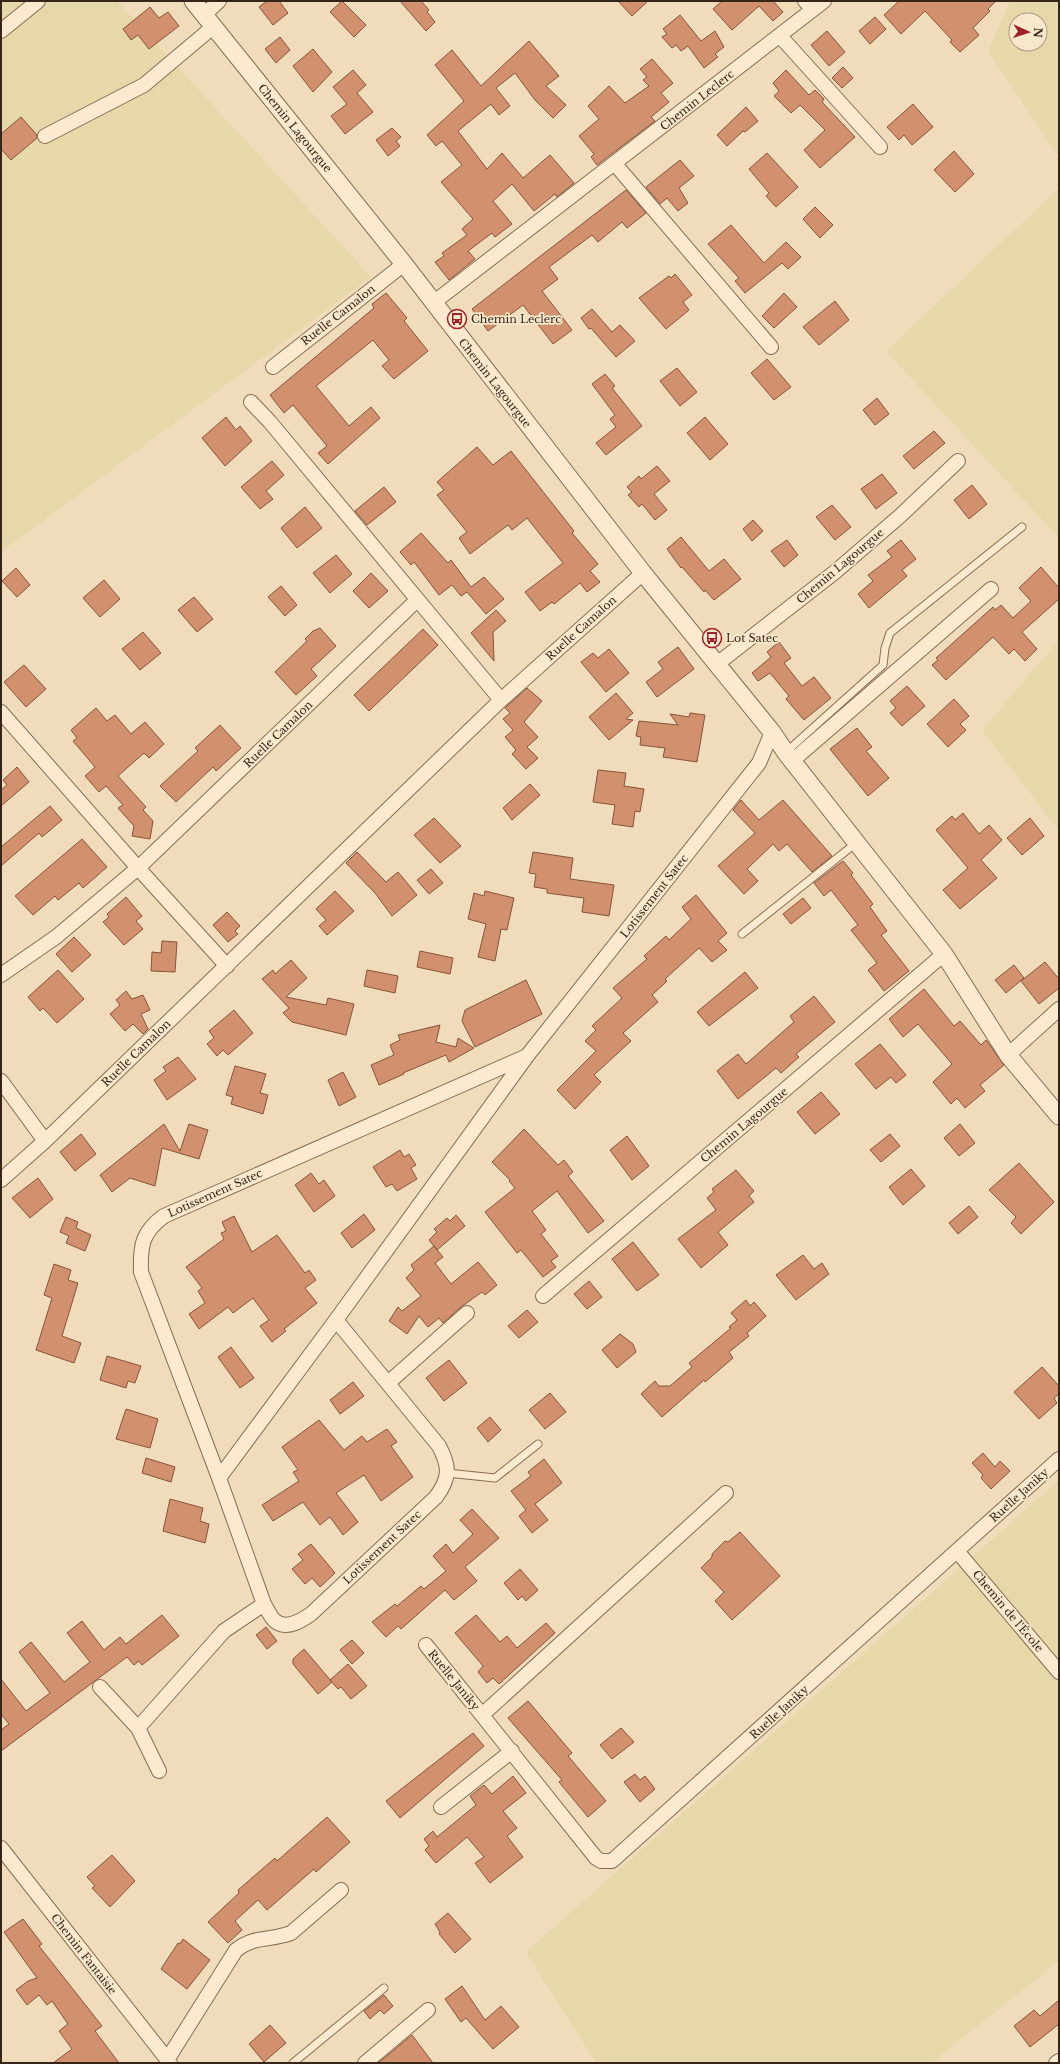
<svg xmlns="http://www.w3.org/2000/svg" width="1060" height="2064" viewBox="0 0 1060 2064" font-family="'Libre Baskerville',serif">
<style>
.farmland{fill:#e6d8a8;fill-rule:evenodd}
.building{fill:#d1906e;stroke:#895339}
.lines{fill:none;stroke-linecap:round;stroke-linejoin:round}
.service-casing{stroke:#886c54;stroke-width:9}
.minor-casing{stroke:#886c54;stroke-width:16}
.tertiary-casing{stroke:#886c54;stroke-width:19}
.service{stroke:#fbeacf;stroke-width:7}
.minor{stroke:#fbeacf;stroke-width:14}
.tertiary{stroke:#fbeacf;stroke-width:17}
.labels{text-anchor:middle;dominant-baseline:central;stroke-width:3.5;stroke-linejoin:round;paint-order:stroke}
.street-label{font-size:11px;fill:#36261a;stroke:#f7e7cb}
.poi-label{font-size:11px;fill:#36261a;stroke:#f7e7cb;text-anchor:start}
</style>
<rect width="100%" height="100%" fill="#f0dcbb"/>
<path class="farmland" d="M1,1H117L371,277L1,552Z
M1010,1H1059V157L988,51ZM1016,20H1040V44H1016Z
M1059,188V538L886,351Z
M1059,640V831L982,730Z
M1059,1480V1961L931,2063H596L526,1952Z"/>
<path class="building" d="M267,1H279L288,13L273,25L259,7Z
M342,1L366,25L354,37L330,12Z
M400,1H421L429,10L427,12L435,22L426,31Z
M618,1H648L632,16Z
M722,1H773L783,12L773,21L759,6L732,30L713,9Z
M899,1H996L988,9L990,11L973,28L979,35L960,52L950,42L952,40L925,11L901,34L884,15Z
M150,7L159,18L168,12L179,26L149,49L138,35L131,40L123,29Z
M680,15L701,41L715,31L724,47L715,54L718,57L704,68L688,46L681,51L676,45L672,48L662,37L667,34L663,29Z
M875,17L886,29L870,44L859,31Z
M827,31L845,52L829,66L811,45Z
M280,37L290,50L276,63L265,49Z
M529,41L559,76L546,86L566,105L553,118L535,100L515,73L496,88L510,106L499,115L491,104L458,131L487,169L502,153L523,178L550,155L574,183L557,197L555,194L534,211L512,184L493,201L512,224L495,237L492,233L468,251L475,259L449,280L435,262L444,256L442,253L467,235L462,229L473,219L441,182L462,165L442,141L436,146L427,135L464,101L435,65L452,50L481,86Z
M313,49L332,72L313,92L293,66Z
M652,59L673,83L661,93L669,102L651,117L655,121L597,165L591,157L594,154L579,136L599,119L588,106L609,86L625,103L649,86L643,80L647,77L640,69Z
M843,67L853,78L842,88L832,78Z
M353,70L366,85L357,93L373,112L345,134L331,116L347,104L333,87Z
M786,70L809,95L815,90L824,99L822,102L855,137L820,168L804,150L825,130L800,105L791,113L774,96L779,91L773,83Z
M913,104L933,127L912,145L904,135L899,140L887,127Z
M746,107L758,121L745,132L743,131L727,146L717,135Z
M21,117L37,135V138L11,160L1,149V134Z
M392,128L401,137L396,141L400,146L388,156L376,140Z
M954,151L974,174L955,192L934,170Z
M767,153L798,187L776,207L766,196L769,193L749,169Z
M680,160L694,176L679,188L688,203L678,211L667,198L660,204L646,187Z
M626,190L646,213L627,228L622,222L598,242L592,235L549,267L558,279L542,291L572,330L553,344L523,305L488,331L472,309Z
M815,207L833,225L820,238L803,219Z
M731,225L764,263L786,242L801,257L788,269L782,263L745,293L735,281L739,278L708,244Z
M675,274L692,295L683,302L689,310L666,329L639,298L669,276L671,278Z
M386,293L407,318L404,321L428,351L394,379L382,366L389,360L373,340L316,386L349,426L371,407L380,418L328,464L318,453L327,446L293,405L284,413L270,395L374,308L372,304Z
M784,293L797,307L774,328L762,316Z
M835,301L849,320L819,345L803,327Z
M592,309L612,332L620,325L635,341L616,357L591,328L589,329L581,318Z
M767,359L791,387L774,400L751,373Z
M677,368L697,392L680,406L660,381Z
M605,374L615,386L612,388L642,426L606,455L596,443L616,427L610,419L615,415L592,384Z
M877,398L889,414L875,425L863,410Z
M226,417L236,430L240,426L252,441L225,466L202,438Z
M705,417L728,444L710,460L687,433Z
M934,431L945,443L914,469L903,456Z
M477,447L493,465L511,451L574,531L572,533L598,564L590,571L600,582L587,592L580,583L554,604L552,602L540,611L525,592L563,563L527,518L512,530L508,525L470,554L459,538L467,532L437,495L444,490L437,482Z
M272,461L284,475L266,491L273,499L260,509L241,487Z
M657,466L670,481L654,494L667,510L655,520L642,504L639,507L628,495L632,492L627,487L639,476L641,479Z
M882,474L897,493L876,509L861,489Z
M972,485L987,504L969,519L954,500Z
M384,487L396,502L367,525L355,511Z
M832,505L851,527L835,540L816,517Z
M305,507L322,528L297,548L281,528Z
M753,520L763,531L752,541L743,529Z
M421,533L448,563L451,560L471,587L484,577L504,599L486,614L467,592L461,596L452,585L439,595L414,562L411,565L400,552Z
M681,537L709,571L724,559L741,579L714,600L705,590L704,592L682,567L681,568L667,549Z
M787,540L798,555L784,567L771,551Z
M901,540L916,559L902,570L907,576L869,608L858,594L873,581L868,575L892,557L887,551Z
M336,555L352,574L330,593L313,573Z
M1041,567L1059,588V599L1022,632L1037,649L1025,661L1014,649L1009,654L993,637L946,680L932,665L938,660L936,658L993,607L995,610L1001,605L1013,618L1031,601L1019,588Z
M16,568L30,585L17,597L2,581Z
M371,573L388,591L369,608L353,591Z
M104,580L120,599L100,617L83,598Z
M281,586L297,605L285,616L268,597Z
M194,597L213,619L197,632L178,610Z
M496,610L506,621L493,632L494,661L471,633Z
M320,628L336,646L311,669L317,676L296,695L275,672L307,641L305,639L313,631Z
M423,629L438,645L369,711L354,695Z
M143,632L161,653L140,670L122,649Z
M779,642L791,658L784,663L802,686L814,677L831,698L804,720L786,699L789,696L770,673L758,681L752,673L771,657L767,652Z
M678,647L694,669L657,697L646,682L663,669L658,662Z
M609,649L629,673L606,692L581,662L593,653L598,658Z
M24,665L46,689L26,707L4,682Z
M907,686L925,706L902,726L890,713L896,708L890,701Z
M527,688L542,701L524,722L538,737L527,747L538,758L526,769L512,754L516,750L505,737L513,730L503,719L510,713L505,708Z
M616,693L633,713L626,719L633,720L609,740L589,717Z
M954,699L969,716L960,724L966,730L948,747L927,724Z
M96,708L107,721L115,715L131,734L145,722L164,744L149,758L144,753L118,776L146,807L143,810L153,821L150,839L132,836L134,826L118,808L123,805L106,786L99,792L85,776L95,767L73,741L77,738L71,730Z
M690,713L705,715L697,762L663,757L665,748L640,745L641,737L636,736L639,721L678,725L670,714L689,717Z
M220,725L241,748L216,771L213,767L176,802L160,786L198,751L195,748Z
M857,728L872,747L866,751L889,778L868,796L830,749Z
M17,767L29,782L1,806V790L7,785L3,780Z
M598,770L626,773L624,786L644,789L640,812L635,811L633,827L612,824L615,805L593,802Z
M530,784L540,795L512,820L503,808Z
M741,800L759,820L783,800L832,856L812,872L787,844L779,851L773,844L747,869L758,881L744,894L718,866L755,833L733,810Z
M50,806L62,820L42,837L39,833L1,866V847Z
M963,813L979,834L989,825L1002,840L981,860L997,878L960,909L943,890L968,868L936,830L952,816L955,820Z
M434,818L461,846L440,863L414,835Z
M1030,818L1044,836L1022,855L1007,838Z
M82,839L107,867L83,888L79,883L58,900L55,896L33,915L15,896Z
M357,852L386,882L398,872L417,895L392,916L375,893L346,863Z
M533,852L573,858L570,879L614,885L609,916L582,912L584,898L547,893V889L534,887L536,874L529,873Z
M843,861L853,873L851,875L873,904L870,907L887,931L881,935L909,971L884,991L868,970L877,963L851,930L858,925L831,890L824,896L814,883Z
M431,869L443,883L429,894L417,880Z
M335,891L354,911L327,935L319,926L326,920L316,909Z
M485,891L514,898L507,930L501,929L495,961L478,957L486,924L468,919L474,893L484,896Z
M696,895L727,933L718,941L727,950L712,962L699,948L665,979L667,981L652,995L658,1002L623,1033L631,1041L594,1075L601,1082L575,1109L557,1090L596,1051L585,1041L596,1030L592,1026L622,998L613,988L647,959L644,956L666,936L669,940L691,919L682,907Z
M126,897L142,916L136,921L143,929L124,945L103,922L109,917L107,914Z
M803,898L811,908L791,924L783,914Z
M227,912L240,926L235,931L238,934L228,942L213,925Z
M74,937L91,955L72,972L56,954Z
M162,941L177,942L175,972L151,971L152,952L161,953Z
M420,951L453,958L450,974L417,967Z
M291,960L307,978L286,997L326,1005L328,998L354,1004L346,1035L292,1022L283,1013L289,1008L262,979L273,970L275,974Z
M1045,962L1059,979V988L1039,1004L1021,981Z
M1014,965L1024,978L1006,993L995,980Z
M58,970L84,999L57,1023L43,1008L40,1011L28,997Z
M367,970L398,976L395,993L364,986Z
M745,972L758,988L709,1026L697,1012Z
M526,980L542,1014L475,1047L462,1021L465,1010Z
M924,989L954,1026L960,1021L981,1045L986,1040L1004,1065L980,1085L985,1091L965,1108L957,1098L951,1104L933,1082L952,1064L918,1024L903,1037L889,1019Z
M126,991L132,999L143,995L150,1010L141,1014L148,1029L143,1034L133,1024L125,1031L110,1014L120,1005L116,1000Z
M814,996L835,1022L796,1054L799,1057L781,1073L776,1068L738,1099L717,1071L738,1054L746,1064L794,1022L790,1016Z
M234,1010L253,1033L228,1055L223,1050L217,1056L207,1044L214,1038L209,1031Z
M440,1025L436,1042L456,1047L458,1038L474,1048L449,1062L446,1055L403,1073L404,1074L379,1085L371,1065L394,1055L390,1045L400,1040L398,1035Z
M880,1044L906,1075L896,1083L891,1077L876,1089L855,1064Z
M178,1057L196,1079L167,1100L154,1080L166,1071L163,1067Z
M235,1066L266,1074L260,1093L268,1095L263,1114L231,1104L233,1097L226,1095Z
M343,1072L356,1097L339,1106L328,1080Z
M821,1092L840,1114L815,1134L797,1112Z
M164,1124L180,1151L189,1124L208,1130L199,1159L162,1148L155,1186L130,1178L112,1192L100,1175Z
M960,1124L975,1143L959,1156L944,1138Z
M524,1129L558,1165L564,1160L573,1172L568,1176L604,1221L588,1233L557,1191L532,1211L546,1230L541,1234L558,1256L551,1261L556,1267L543,1277L521,1250L517,1253L485,1212L515,1188L509,1181L510,1180L492,1162Z
M81,1134L96,1154L75,1171L60,1152Z
M890,1134L900,1146L881,1162L870,1150Z
M627,1136L649,1166L632,1180L610,1150Z
M400,1150L404,1157L409,1154L416,1165L411,1168L417,1179L397,1191L392,1184L386,1187L373,1167Z
M1019,1163L1054,1202L1021,1234L1011,1223L1016,1217L989,1190Z
M911,1169L925,1186L903,1205L889,1187Z
M736,1170L754,1191L749,1196L754,1202L718,1232L728,1245L701,1268L678,1239L716,1210L707,1198L714,1192L712,1189Z
M311,1173L319,1184L324,1180L335,1196L314,1212L295,1185Z
M38,1178L53,1199L30,1218L12,1198Z
M969,1206L978,1217L958,1234L949,1223Z
M364,1214L375,1230L352,1248L341,1233Z
M456,1215L465,1226L437,1250L429,1240L437,1232L434,1229L447,1218L450,1221Z
M234,1216L252,1252L277,1235L305,1273L309,1270L316,1280L305,1288L317,1303L284,1329L286,1331L272,1342L260,1326L269,1320L253,1298L233,1313L228,1307L199,1329L189,1314L205,1303L198,1291L202,1288L186,1267L224,1239L221,1233L226,1231L222,1222Z
M66,1217L78,1222L76,1228L91,1235L85,1251L66,1243L69,1236L60,1232Z
M633,1242L659,1275L637,1291L612,1259Z
M434,1246L443,1257L435,1263L451,1284L478,1262L497,1285L485,1295L482,1292L461,1307L443,1323L439,1318L428,1327L419,1316L407,1334L389,1321L398,1307L402,1311L421,1296L406,1278L414,1270L411,1265Z
M803,1255L814,1269L822,1263L829,1274L796,1300L776,1275Z
M54,1264L71,1270L68,1280L78,1283L62,1336L81,1343L74,1363L36,1350L52,1298L44,1295Z
M589,1281L602,1297L587,1309L574,1294Z
M746,1300L750,1306L754,1302L766,1316L747,1333L749,1336L729,1352L733,1358L705,1382L704,1380L662,1417L641,1394L655,1381L659,1386H670L692,1367L689,1363L731,1328L729,1327L737,1320L731,1313Z
M527,1310L538,1322L519,1338L508,1326Z
M620,1334L633,1344L636,1352L617,1368L602,1350Z
M231,1347L254,1378L240,1388L218,1357Z
M107,1356L141,1366L135,1383L128,1381L126,1388L100,1380Z
M449,1360L467,1383L444,1401L426,1378Z
M1042,1367L1059,1386V1394L1054,1398L1057,1403L1039,1419L1014,1392Z
M353,1382L364,1396L340,1414L330,1400Z
M550,1393L566,1412L545,1429L529,1410Z
M126,1409L158,1419L150,1448L116,1439Z
M490,1417L501,1430L488,1442L477,1428Z
M319,1420L344,1450L362,1436L367,1442L387,1429L397,1442L391,1446L413,1477L381,1501L364,1475L336,1493L358,1522L343,1535L330,1517L320,1525L303,1502L273,1521L262,1505L299,1481L293,1472L298,1470L282,1447Z
M983,1453L995,1467L1000,1461L1010,1471L991,1489L981,1478L983,1475L972,1463Z
M146,1458L175,1467L171,1482L142,1473Z
M544,1459L562,1483L535,1504L548,1520L532,1533L519,1516L526,1510L511,1491L531,1476L528,1472Z
M170,1499L203,1508L200,1521L209,1524L205,1543L163,1531Z
M472,1509L499,1538L465,1567L477,1581L454,1600L445,1590L401,1629L398,1626L386,1637L372,1622L395,1604L397,1606L421,1586L424,1589L446,1571L433,1556L446,1544L453,1553L473,1534L460,1520Z
M740,1532L780,1576L732,1620L715,1601L724,1592L701,1568L712,1557V1554L725,1541L728,1542Z
M311,1544L335,1573L320,1587L312,1578L305,1584L292,1569L303,1560L298,1554Z
M520,1569L538,1590L526,1601L522,1596L518,1600L504,1583Z
M162,1615L179,1636L142,1665L139,1661L134,1665L127,1657L1,1751V1730L9,1724L1,1714V1679L26,1711L50,1693L19,1652L31,1642L64,1682L90,1662L67,1633L82,1621L104,1650L120,1637L126,1644Z
M476,1615L500,1642L507,1636L517,1648L546,1623L555,1633L499,1684L493,1678L487,1683L478,1672L483,1666L455,1633Z
M266,1627L277,1641L267,1649L256,1635Z
M352,1640L364,1653L352,1664L340,1650Z
M304,1649L332,1682L318,1694L293,1664V1659Z
M348,1664L367,1686L351,1699L341,1687L338,1689L330,1680Z
M528,1701L572,1753L568,1756L606,1801L588,1817L559,1782L562,1780L508,1718Z
M621,1728L634,1742L612,1759L600,1745Z
M473,1733L484,1746L400,1818L386,1801Z
M635,1774L640,1780L645,1776L655,1789L640,1802L624,1782Z
M513,1776L526,1793L503,1811L517,1828L507,1836L523,1857L490,1883L475,1863L484,1857L467,1837L436,1863L425,1850L429,1846L424,1839L433,1831L437,1837L476,1805L470,1796L484,1785L492,1794Z
M327,1817L350,1842L316,1872L314,1869L267,1910L258,1900L235,1921L242,1930L228,1943L208,1922L239,1893L238,1890L275,1858L277,1861Z
M112,1855L135,1881L110,1907L92,1888L95,1886L87,1877Z
M448,1913L471,1939L455,1953L439,1934L440,1932L435,1924Z
M23,1919L42,1944L39,1946L102,2026L95,2031L119,2063H53L72,2049L59,2031L68,2024L52,2001L47,2005L39,1995L27,2005L16,1990L28,1981L37,1978L4,1932Z
M183,1939L210,1960L187,1989L161,1969L178,1943L180,1944Z
M462,1986L485,2020L501,2006L519,2027L493,2049L466,2018L461,2022L445,1999Z
M384,1995L393,2006L384,2014L380,2010L370,2019L364,2011Z
M1059,2000V2024L1030,2047L1014,2026L1034,2010L1040,2016Z
M270,2025L286,2043L264,2062L249,2044Z
M412,2035L433,2063H378L393,2051Z"/>
<g class="lines">
<defs>
<path id="service" d="M786,752L883,665L885,648L890,633L1022,527
M742,934L856,843
M447,1473L495,1478L538,1444
M293,2063L384,1988"/>
<path id="minor" d="M805,1L813,9
M204,15L219,1
M1,31L38,1
M780,36L880,147
M45,136L144,85L213,27
M615,164L771,347
M433,303L824,1
M273,367L404,264
M251,402L270,422L501,700
M717,664L835,572L900,516L958,461
M1,712L138,868L227,966
M792,761L991,589
M1,975L56,937L138,868L417,600
M1008,1055L1059,1009
M1,1081L45,1141
M1,1180L45,1141L501,700L643,573
M543,1296L944,954
M336,1320L439,1446C450,1467 450,1478 436,1497L311,1614C301,1621 285,1631 274,1620C270,1616 267,1609 264,1604L219,1478L141,1272C140,1246 142,1232 164,1216L527,1056
M388,1383L467,1313
M219,1478L336,1320L527,1056L759,763L772,732
M957,1551L1059,1672
M426,1645L596,1858L601,1861H612L1059,1459
M100,1687L138,1728L159,1771
M482,1715L726,1493
M138,1728L224,1631L264,1604
M441,1807L512,1751
M1,1848L170,2063
M167,2060L236,1950C256,1935 270,1941 291,1933L341,1890
M365,2063L428,2010
M1056,2063L1059,2061"/>
<path id="tertiary" d="M193,1L404,264L643,573L772,732L786,753L944,954L1008,1055L1059,1116"/>
</defs>
<use href="#service" class="service-casing"/>
<use href="#minor" class="minor-casing"/>
<use href="#tertiary" class="tertiary-casing"/>
<use href="#service" class="service"/>
<use href="#minor" class="minor"/>
<use href="#tertiary" class="tertiary"/>
</g>
<defs>
<symbol id="bus-ring" viewBox="-11 -11 22 22"><circle r="9.5" fill="#f7e7cb" stroke="#9b212a" stroke-width="1.5"/><path d="M-5-6H5V4H4V6H2V4H-2V6H-4V4H-5ZM-3.5-4V0h7V-4ZM-3.5 1.2v1.5H-2V1.2ZM2 1.2v1.5H3.5V1.2Z" fill="#9b212a"/></symbol>
</defs>
<g fill-rule="evenodd">
<use href="#bus-ring" x="446" y="308" width="22" height="22"/>
<use href="#bus-ring" x="701" y="627" width="22" height="22"/>
</g>
<g class="labels">
<g class="street-label">
<text transform="translate(697 100) rotate(-38)">Chemin Leclerc</text>
<text transform="translate(295 128) rotate(51)">Chemin Lagourgue</text>
<text transform="translate(338 315) rotate(-38)">Ruelle Camalon</text>
<text transform="translate(495 383) rotate(52)">Chemin Lagourgue</text>
<text transform="translate(840 566) rotate(-40)">Chemin Lagourgue</text>
<text transform="translate(581 628) rotate(-42)">Ruelle Camalon</text>
<text transform="translate(278 734) rotate(-44)">Ruelle Camalon</text>
<text transform="translate(654 896) rotate(-52)">Lotissement Satec</text>
<text transform="translate(136 1053) rotate(-44)">Ruelle Camalon</text>
<text transform="translate(744 1125) rotate(-40)">Chemin Lagourgue</text>
<text transform="translate(215 1193) rotate(-24)">Lotissement Satec</text>
<text transform="translate(1019 1495) rotate(-42)">Ruelle Janiky</text>
<text transform="translate(382 1547) rotate(-43)">Lotissement Satec</text>
<text transform="translate(1008 1611) rotate(50)">Chemin de l'École</text>
<text transform="translate(454 1680) rotate(51)">Ruelle Janiky</text>
<text transform="translate(779 1712) rotate(-42)">Ruelle Janiky</text>
<text transform="translate(84 1954) rotate(52)">Chemin Fantaisie</text>
</g>
<g class="poi-label">
<text x="471" y="319">Chemin Leclerc</text>
<text x="726" y="638">Lot Satec</text>
</g>
</g>
<rect width="1060" height="2064" fill="none" stroke="#36261a" stroke-width="4"/>
<g transform="translate(1028 32) rotate(93)"><circle r="19" fill="#f7e7cb" stroke="#aa9a84"/>
<path d="M0-3L7 15L0 10L-7 15Z" fill="#9b212a"/>
<text y="-6" font-size="11" font-weight="bold" text-anchor="middle" fill="#36261a">N</text>
</g>
</svg>
